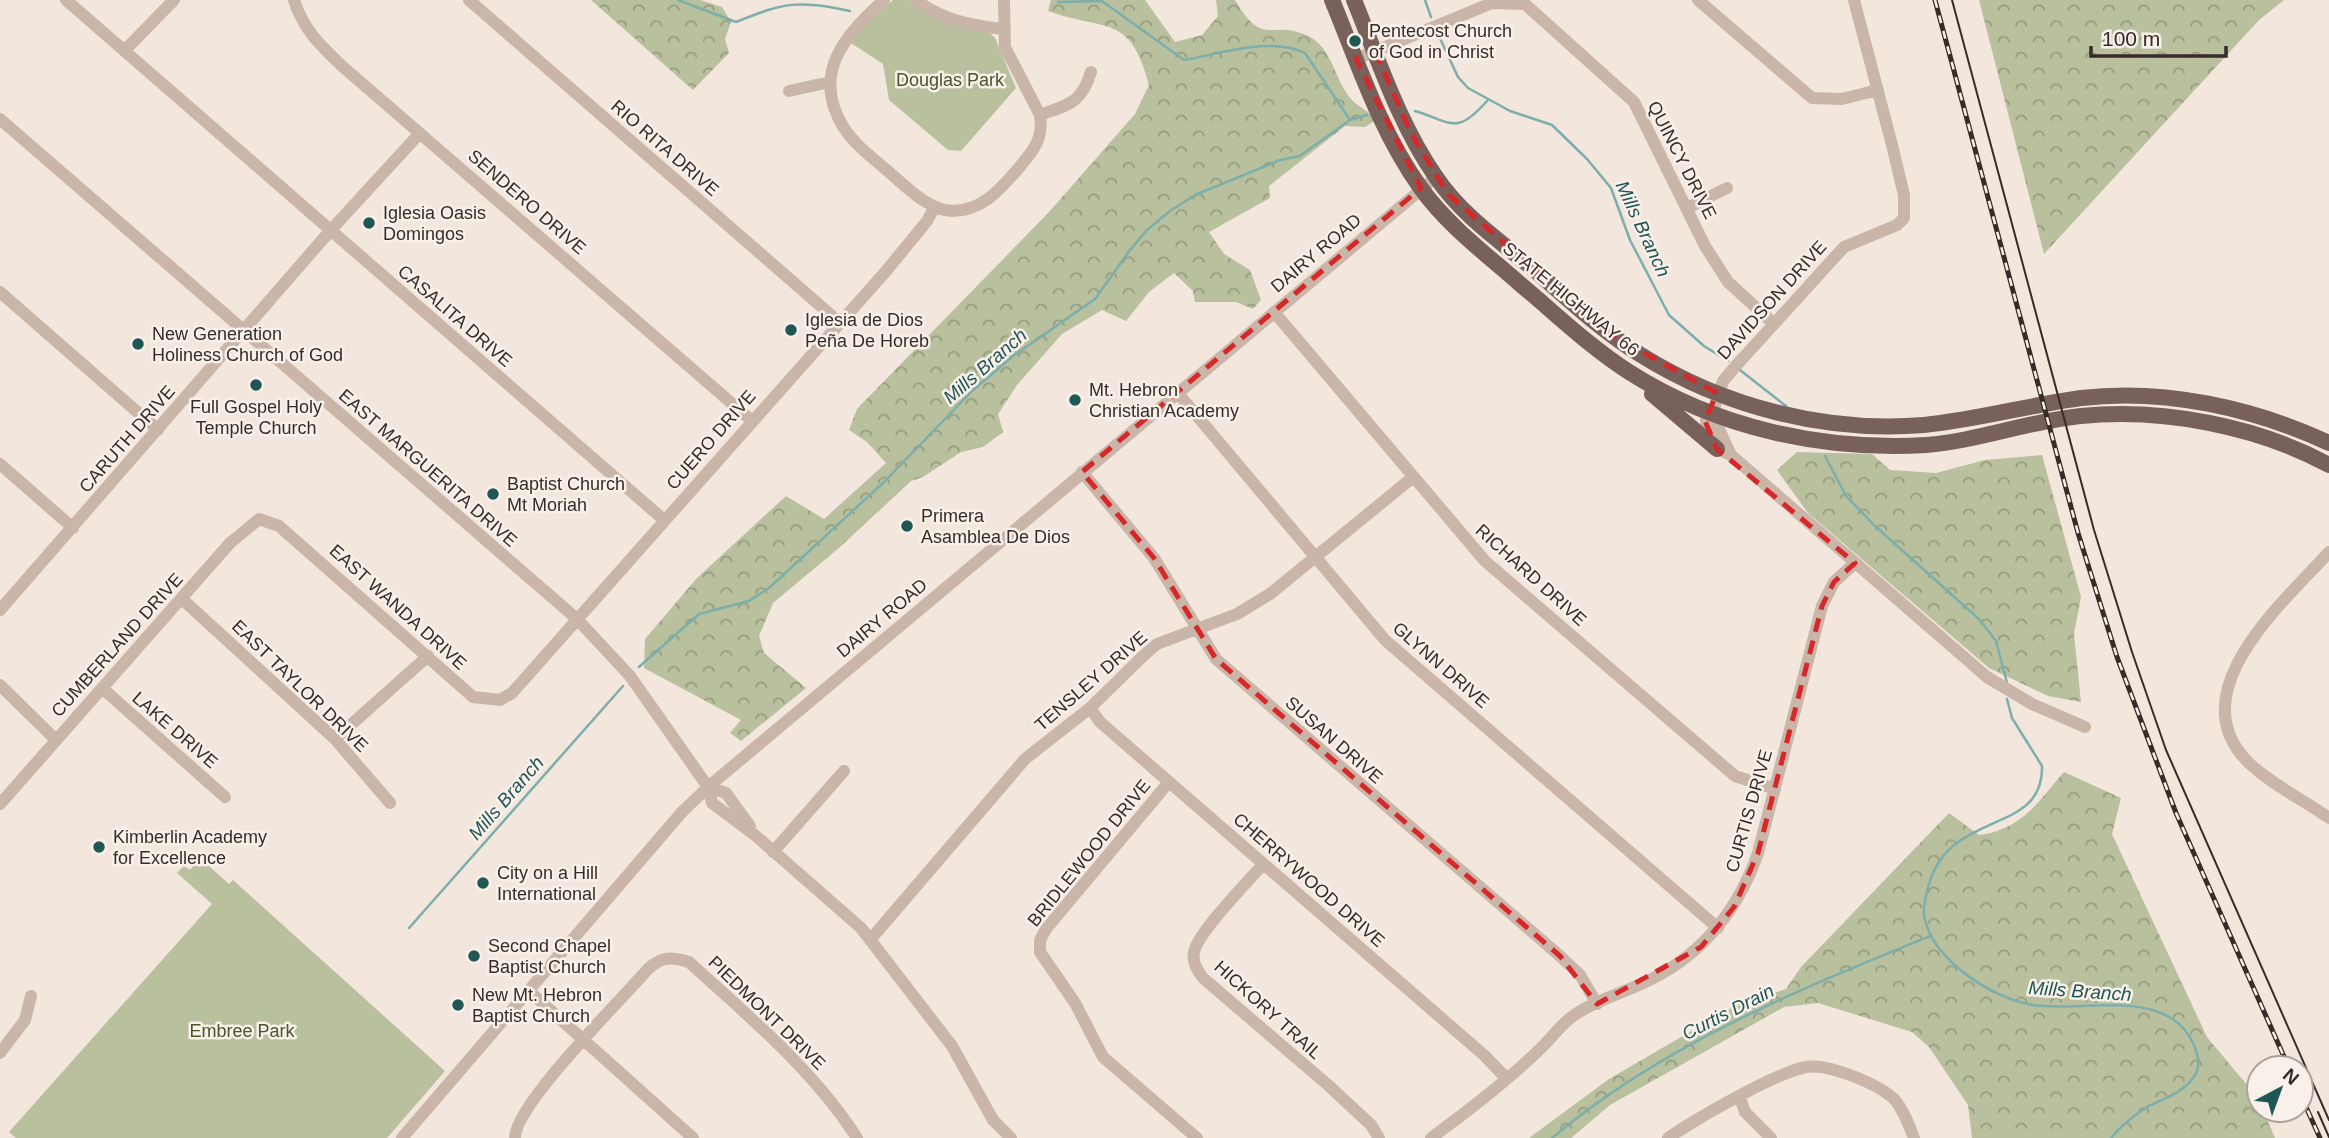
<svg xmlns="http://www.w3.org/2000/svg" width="2329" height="1138" viewBox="0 0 2329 1138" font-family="Arial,sans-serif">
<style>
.forest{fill:url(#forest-crowns)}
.park{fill:#b8c09d}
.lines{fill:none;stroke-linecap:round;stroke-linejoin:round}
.stream{stroke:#7caeab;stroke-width:2.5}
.minor{stroke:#cab5a9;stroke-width:12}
.major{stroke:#78615a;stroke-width:16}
.tram{stroke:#372c29;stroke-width:2}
.rail-casing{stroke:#372c29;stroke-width:5}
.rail{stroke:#f9f0e9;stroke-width:2.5;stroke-dasharray:8;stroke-linecap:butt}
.marked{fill:none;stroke:#d62828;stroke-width:5;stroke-dasharray:14 9;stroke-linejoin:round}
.poi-dot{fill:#1f5755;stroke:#f9f0e9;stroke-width:2.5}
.labels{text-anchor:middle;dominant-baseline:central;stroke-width:5;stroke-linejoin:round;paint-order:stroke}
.poi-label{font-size:18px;fill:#372c29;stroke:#f9f0e9;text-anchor:start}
.park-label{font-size:18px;fill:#4a552d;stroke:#f9f0e9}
.street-label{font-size:18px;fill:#372c29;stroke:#f9f0e9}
.water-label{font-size:19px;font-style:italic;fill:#1f5755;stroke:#f9f0e9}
</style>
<defs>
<pattern id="forest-crowns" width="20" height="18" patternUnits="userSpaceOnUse" patternTransform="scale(1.75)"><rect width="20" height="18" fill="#b8c09d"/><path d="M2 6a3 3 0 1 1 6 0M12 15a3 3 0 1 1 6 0" fill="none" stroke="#969c80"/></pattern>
</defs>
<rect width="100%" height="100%" fill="#f2e6dd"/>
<path class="forest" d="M591,0H700L722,7L731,22L725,39L729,53L693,90Z
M1051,0H1145L1175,42L1202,35L1218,16L1216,0H1235C1264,49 1270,19 1306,35C1333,46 1334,81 1352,100C1358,107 1367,109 1376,120L1365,127L1345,126L1269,186L1270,198L1209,232L1224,254L1250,270L1261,300L1253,309L1236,302H1195L1193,291L1174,273L1149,292L1126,321L1102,310L1062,334L1017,385L998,414L1003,432L983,447L961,452L923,477L911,481L840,547L773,603L759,636L764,653L806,688L741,741L730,733L741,720L644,668L645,639L697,578L786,496L824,519L886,463L867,442L849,430L857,409L1050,211L1135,114L1149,85C1130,12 1105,32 1048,11Z
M1979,0H2284L2259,20L2044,254Z
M1797,452L1872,454L1890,470L1936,473L1985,460L2042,455L2081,597L2074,634L2081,702L2048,696L1989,668L1808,513L1777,470Z
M2064,772L2121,798L2112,834L2207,1037L2257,1097L2259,1110H2263L2275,1138H1972L1968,1105L1929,1047L1912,1032L1818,1003L1784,1007L1610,1105L1571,1138H1529L1609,1079L1736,1005L1786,989L1801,967L1949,813L1979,835C2022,829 2037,803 2064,772Z"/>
<path class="park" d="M893,0H909L914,5L991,34L995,38L1016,88L961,151L948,150L889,100L883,64L848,41Z
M200,858L229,884L233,880L445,1071L387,1138H16L9,1132L212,904L177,873L184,866L190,870Z"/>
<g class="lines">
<path class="stream" d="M678,0L736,22C786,2 796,0 850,11
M1425,0L1431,17
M1058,2L1102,1L1184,60C1220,54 1271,36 1305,53L1350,120
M1437,32L1458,77L1468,88L1510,111L1552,125L1587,159L1611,188L1630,240L1669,315L1704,346L1728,361
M1415,111C1452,122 1456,136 1487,101
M1740,370L1786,406
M1825,456L1846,496L1875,526L1980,620L1996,641L2007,683
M639,667L699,614L749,601L769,588L884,482L972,391L1013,356L1095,299L1130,250L1147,230L1170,211L1195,195L1280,160L1300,156L1350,120L1367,115
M2007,699L2012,718L2042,766C2044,836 1951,808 1929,884C1926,894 1922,909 1925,920C1935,961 1993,999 2033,1005C2080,1013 2168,985 2194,1045C2198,1055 2201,1065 2195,1075C2184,1093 2164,1098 2147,1107C2133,1116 2121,1126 2111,1138
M409,928L623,686
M1552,1138C1662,1045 1798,990 1930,936"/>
<path class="minor" d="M66,0L664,520
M294,0C303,29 320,45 342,66L751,420
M469,0L839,322
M884,0C845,35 810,74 844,128C855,145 874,159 889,172C906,187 929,210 952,211C981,211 999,191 1017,170C1032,152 1044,140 1040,115L1005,47L1004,0
M916,0C942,20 970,25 1002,29
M1698,0L1812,98L1842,99L1878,90
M1854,0L1892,145L1904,195V218L1897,225L1844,247L1734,368L1723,381L1712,414L1706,419C1706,437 1714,449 1731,455L1987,677L2032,704L2085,727
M125,50L174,0
M1356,59L1492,3L1525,4L1634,102L1705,246L1728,282L1773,323
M789,91L830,82
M1040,115C1069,104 1081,104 1091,72
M0,119L577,619L630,676L708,787L712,803L756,836L861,928L952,1046L993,1120L1011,1138
M1687,208L1727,188
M0,292L158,430
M1274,312L1485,561L1735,776L1775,789
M1177,392L1385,640L1718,928
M1712,414L1731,455
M0,464L73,528
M1082,472L1154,558L1216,659L1560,956L1580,975L1597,1004
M2329,552C2284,602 2177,693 2249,763C2272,785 2304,800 2329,818
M182,599L335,739L390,803
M0,610L330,231L420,133
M0,685L56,740
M102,688L225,797
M1090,708L1100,722L1485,1056L1506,1078
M335,739L428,656
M1169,782L1046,929L1040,940V952L1075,1003L1103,1057L1197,1138
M708,787L726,793L750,826
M0,804L230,543L259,519L279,526L473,697L500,700L512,693L887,270L927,221L934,208
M773,852L844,771
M1263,864C1248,882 1198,932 1194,952C1192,962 1197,970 1203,978L1328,1085L1371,1125L1379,1138
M870,940L1025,759L1090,708L1143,656L1157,644L1237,614L1270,594L1412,478
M529,991L693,1138
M0,1053L25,1020L31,996
M1740,1098L1745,1112L1771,1138
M402,1138L682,812L708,787L1436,177
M515,1138C514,1106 622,999 648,969C662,956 671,957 689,962C748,1016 813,1069 857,1138
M1431,1138C1468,1111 1506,1082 1539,1050C1550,1040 1558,1028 1569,1019C1589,1003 1617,995 1641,984C1700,958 1737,913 1758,853L1822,606L1834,582L1855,563
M1668,1138C1696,1119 1775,1073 1806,1067C1828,1063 1879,1084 1895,1100C1904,1111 1909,1125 1914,1138"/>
<path class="major" d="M1332,0C1358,63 1380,131 1420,187C1447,225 1486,254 1520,284C1556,314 1590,347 1629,372C1717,428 1822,451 1926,445C1978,441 2029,421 2081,416C2163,408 2257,426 2329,465
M1354,0C1378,59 1399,124 1436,177C1460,213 1497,239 1530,266C1566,297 1600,330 1641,355C1724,407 1826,433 1924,425C1976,420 2029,405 2081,398C2164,388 2254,408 2329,443
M1652,394L1717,449"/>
<path class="tram" d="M1952,0L2094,530L2132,652L2166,750L2329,1120
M2318,1112L2329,1137"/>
<defs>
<path id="rail" d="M1935,0L2078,533L2117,657L2176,813L2289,1068
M2301,1096L2320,1138"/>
</defs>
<use href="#rail" class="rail-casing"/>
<use href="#rail" class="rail"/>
</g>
<path class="marked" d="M1375,51L1411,133L1448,194L1608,333L1717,393L1705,421L1717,449L1855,563L1834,582L1822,606L1758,853L1734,907L1701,947L1597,1004L1560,956L1216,659L1154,558L1082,472L1421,188L1356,59Z"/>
<g class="poi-dot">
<circle cx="1355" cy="41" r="7"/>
<circle cx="369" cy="223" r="7"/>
<circle cx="791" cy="330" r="7"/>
<circle cx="138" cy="344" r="7"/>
<circle cx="256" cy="385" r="7"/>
<circle cx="1075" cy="400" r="7"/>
<circle cx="493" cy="494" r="7"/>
<circle cx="907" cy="526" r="7"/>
<circle cx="99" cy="847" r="7"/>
<circle cx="483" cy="883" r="7"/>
<circle cx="474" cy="956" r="7"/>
<circle cx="458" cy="1005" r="7"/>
</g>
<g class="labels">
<g class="poi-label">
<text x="1369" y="31">Pentecost Church<tspan x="1369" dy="21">of God in Christ</tspan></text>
<text x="383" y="213">Iglesia Oasis<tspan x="383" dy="21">Domingos</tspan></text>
<text x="805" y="320">Iglesia de Dios<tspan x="805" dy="21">Peña De Horeb</tspan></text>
<text x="152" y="334">New Generation<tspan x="152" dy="21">Holiness Church of God</tspan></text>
<text x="1089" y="390">Mt. Hebron<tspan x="1089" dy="21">Christian Academy</tspan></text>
<text x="256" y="407" text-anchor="middle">Full Gospel Holy<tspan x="256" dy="21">Temple Church</tspan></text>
<text x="507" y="484">Baptist Church<tspan x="507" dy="21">Mt Moriah</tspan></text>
<text x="921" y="516">Primera<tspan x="921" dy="21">Asamblea De Dios</tspan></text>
<text x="113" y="837">Kimberlin Academy<tspan x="113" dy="21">for Excellence</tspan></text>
<text x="497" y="873">City on a Hill<tspan x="497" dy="21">International</tspan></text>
<text x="488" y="946">Second Chapel<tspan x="488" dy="21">Baptist Church</tspan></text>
<text x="472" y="995">New Mt. Hebron<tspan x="472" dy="21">Baptist Church</tspan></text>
</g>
<g class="park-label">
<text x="950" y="80">Douglas Park</text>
<text x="242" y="1031">Embree Park</text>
</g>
<g class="street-label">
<text transform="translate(665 148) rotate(41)">RIO RITA DRIVE</text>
<text transform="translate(1682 160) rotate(63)">QUINCY DRIVE</text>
<text transform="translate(527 202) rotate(41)">SENDERO DRIVE</text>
<text transform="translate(1316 253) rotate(-40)">DAIRY ROAD</text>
<text transform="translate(1571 299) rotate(39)">STATE HIGHWAY 66</text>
<text transform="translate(1772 300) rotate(-48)">DAVIDSON DRIVE</text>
<text transform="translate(455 316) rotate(41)">CASALITA DRIVE</text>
<text transform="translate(127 439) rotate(-49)">CARUTH DRIVE</text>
<text transform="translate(711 440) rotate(-49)">CUERO DRIVE</text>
<text transform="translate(428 468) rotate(41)">EAST MARGUERITA DRIVE</text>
<text transform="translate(1531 575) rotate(42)">RICHARD DRIVE</text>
<text transform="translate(398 607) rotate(42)">EAST WANDA DRIVE</text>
<text transform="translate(882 618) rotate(-40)">DAIRY ROAD</text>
<text transform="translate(117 645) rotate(-48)">CUMBERLAND DRIVE</text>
<text transform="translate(1441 665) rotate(41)">GLYNN DRIVE</text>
<text transform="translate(1091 681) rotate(-41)">TENSLEY DRIVE</text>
<text transform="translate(300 686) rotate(44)">EAST TAYLOR DRIVE</text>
<text transform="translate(175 730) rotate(41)">LAKE DRIVE</text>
<text transform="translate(1334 740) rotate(41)">SUSAN DRIVE</text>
<text transform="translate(1749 811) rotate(-74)">CURTIS DRIVE</text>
<text transform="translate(1089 853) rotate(-51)">BRIDLEWOOD DRIVE</text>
<text transform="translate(1309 880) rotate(41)">CHERRYWOOD DRIVE</text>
<text transform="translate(1268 1010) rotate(42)">HICKORY TRAIL</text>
<text transform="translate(767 1013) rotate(44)">PIEDMONT DRIVE</text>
</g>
<g class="water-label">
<text transform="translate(1643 229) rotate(65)">Mills Branch</text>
<text transform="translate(985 366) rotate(-41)">Mills Branch</text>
<text transform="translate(506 798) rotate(-49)">Mills Branch</text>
<text transform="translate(2080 991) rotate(4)">Mills Branch</text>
<text transform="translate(1728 1012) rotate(-27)">Curtis Drain</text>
</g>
</g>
<g transform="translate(2280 1089) rotate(41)"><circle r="33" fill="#f9f0e9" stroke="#aba29c" stroke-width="2"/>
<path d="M0-5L12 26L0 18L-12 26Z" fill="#1f5755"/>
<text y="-10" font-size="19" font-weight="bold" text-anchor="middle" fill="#372c29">N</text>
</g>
<path d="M2091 46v10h135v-10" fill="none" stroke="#372c29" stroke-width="3.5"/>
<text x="2102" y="46" font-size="21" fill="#372c29" stroke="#f9f0e9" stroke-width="5" paint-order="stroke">100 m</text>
</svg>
